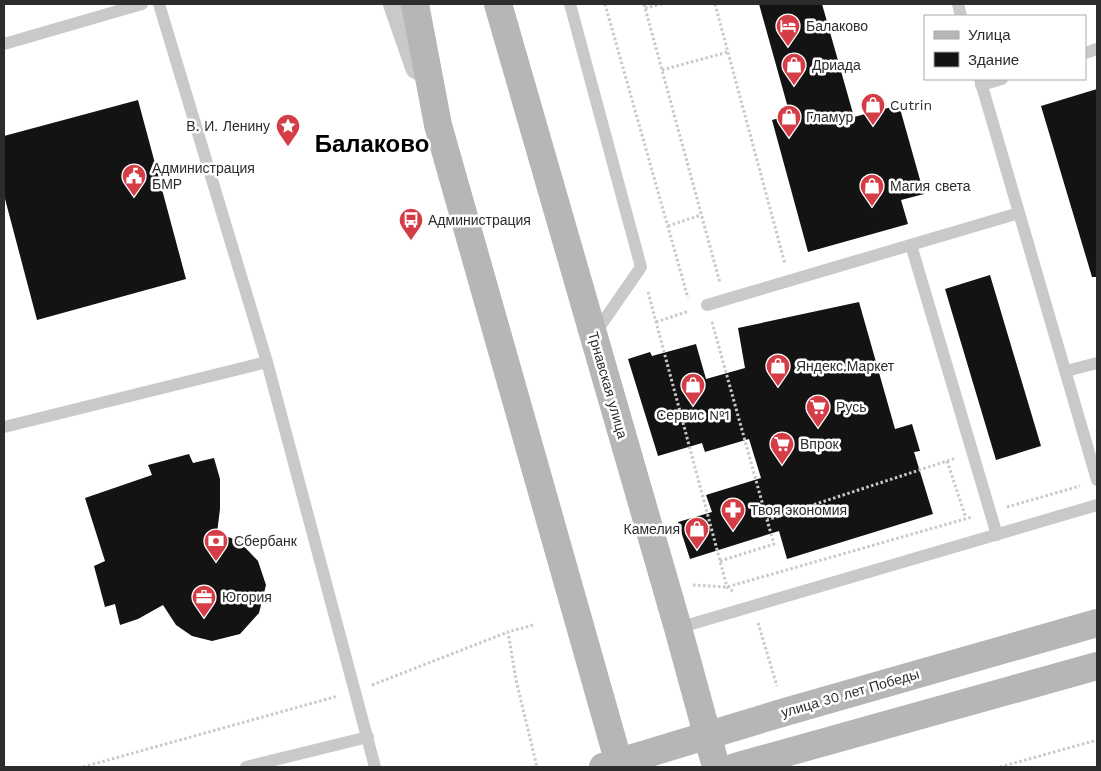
<svg xmlns="http://www.w3.org/2000/svg" width="1101" height="771" viewBox="0 0 1101 771" font-family="'Work Sans',sans-serif">
<style>
.building{fill:#131313}
.lines{fill:none;stroke-linecap:round;stroke-linejoin:round}
.path{stroke:#c9c9c9;stroke-width:3;stroke-dasharray:2.5 2.5;stroke-linecap:butt}
.lane{stroke:#c9c9c9;stroke-width:12}
.street{stroke:#c9c9c9;stroke-width:26}
.secondary{stroke:#b6b6b6;stroke-width:28}
.labels{text-anchor:middle;dominant-baseline:central;stroke-width:5;stroke-linejoin:round;paint-order:stroke}
.poi-label{font-size:14px;fill:#2c2c2c;stroke:#fff;text-anchor:start}
.street-label{font-size:14px;fill:#2c2c2c;stroke:#fff}
.town-label{font-size:24px;font-weight:bold;fill:#000;stroke:#fff}
</style>
<rect width="100%" height="100%" fill="#fff"/>
<path class="building" d="M759,4H822L854,117L899,105L924,194L901,200L908,224L808,252L772,120L790,115Z
M1097,89V277H1092L1041,106Z
M138,100L186,279L37,320L4,195V136Z
M990,275L1041,446L996,460L945,289Z
M859,302L895,429L912,424L920,451L914,452L933,514L787,559L779,531L690,559L678,522L712,512L706,495L761,478L749,439L705,452L702,443L658,456L628,359L650,352L652,356L696,344L706,379L745,368L738,328Z
M189,454L193,463L214,458L220,479V509L217,533L239,541L258,561L266,585L259,613L240,634L212,641L192,636L176,625L163,605L138,619L120,625L115,604L105,607L94,566L105,561L85,498L152,475L148,465Z"/>
<g class="lines">
<path class="path" d="M605,4L688,298
M644,4L720,283
M715,4L785,264
M645,8L662,4
M662,70L728,52
M668,226L701,215
M648,292L727,587L734,592
M656,322L689,311
M712,322L767,520L956,458
M947,461L966,518
M1007,507L1080,486
M720,561L774,544L767,520
M693,585L727,587L972,517
M758,623L777,686
M533,625L508,632L516,680L537,767
M372,685L508,632
M83,767L338,696
M1000,767L1097,740"/>
<path class="lane" d="M159,4L267,362L375,767
M570,4L641,267L594,335
M958,4L961,16
M4,44L142,4
M1085,53L1097,49
M980,79L1097,480
M981,85L1002,79
M911,245L997,535
M707,305L1019,213
M1066,371L1097,363
M4,427L267,362
M678,628L1097,505
M246,767L368,737"/>
<path class="street" d="M396,4L418,67"/>
<path class="secondary" d="M415,4L438,125L620,767
M498,4L678,628L716,767
M603,767L785,712L1097,623
M735,767L1097,666"/>
</g>
<defs>
<symbol id="hotel-pin" viewBox="-11 -11 22 30"><path d="M0 17L-7.5 6A9.5 9.5 0 1 1 7.5 6Z" fill="#d53d46" stroke="#fff"/><path d="M-6-4.5h1.5V1H6V5H4.5V3h-9V5H-6ZM-4 0a1.8 1.8 0 1 1 3.6 0ZM.5 0V-2.5h3Q6-2.5 6 0Z" fill="#fff"/></symbol>
<symbol id="shop-pin" viewBox="-11 -11 22 30"><path d="M0 17L-7.5 6A9.5 9.5 0 1 1 7.5 6Z" fill="#d53d46" stroke="#fff"/><path d="M-5-2.5h2.3a2.7 3.5 0 0 1 5.4 0H5L5.5 6h-11ZM-1.5-2.5h3a1.5 2.3 0 0 0-3 0Z" fill="#fff"/></symbol>
<symbol id="sight-pin" viewBox="-11 -11 22 30"><path d="M0 17L-7.5 6A9.5 9.5 0 1 1 7.5 6Z" fill="#d53d46" stroke="#fff"/><path d="M0-6L1.8-2.2L6-1.7L2.9 1.2L3.7 5.4L0 3.3L-3.7 5.4L-2.9 1.2L-6-1.7L-1.8-2.2Z" fill="#fff"/></symbol>
<symbol id="civic-pin" viewBox="-11 -11 22 30"><path d="M0 17L-7.5 6A9.5 9.5 0 1 1 7.5 6Z" fill="#d53d46" stroke="#fff"/><path d="M-.6-6.5H3V-4.5H.6V-3L4-1V1h2V6H-6V1h2V-1L-.6-3ZM-1.2 2.5V6h2.4V2.5Z" fill="#fff"/></symbol>
<symbol id="bus-pin" viewBox="-11 -11 22 30"><path d="M0 17L-7.5 6A9.5 9.5 0 1 1 7.5 6Z" fill="#d53d46" stroke="#fff"/><path d="M-5-6H5V4H4V6H2V4H-2V6H-4V4H-5ZM-3.5-4V0h7V-4ZM-3.5 1.2v1.5H-2V1.2ZM2 1.2v1.5H3.5V1.2Z" fill="#fff"/></symbol>
<symbol id="supermarket-pin" viewBox="-11 -11 22 30"><path d="M0 17L-7.5 6A9.5 9.5 0 1 1 7.5 6Z" fill="#d53d46" stroke="#fff"/><path d="M-6-5.5h2.5l.6 2H6L4.5 2H-2.5L-4.4-4H-6ZM-1.5 3.2a1.3 1.3 0 1 0 .1 0ZM3 3.2a1.3 1.3 0 1 0 .1 0Z" fill="#fff"/></symbol>
<symbol id="pharmacy-pin" viewBox="-11 -11 22 30"><path d="M0 17L-7.5 6A9.5 9.5 0 1 1 7.5 6Z" fill="#d53d46" stroke="#fff"/><path d="M-2-6h4v4h4v4h-4v4h-4v-4h-4v-4h4Z" fill="#fff"/></symbol>
<symbol id="bank-pin" viewBox="-11 -11 22 30"><path d="M0 17L-7.5 6A9.5 9.5 0 1 1 7.5 6Z" fill="#d53d46" stroke="#fff"/><path d="M-6-4H6V4H-6ZM0-2.3a2.3 2.3 0 1 0 0 4.6a2.3 2.3 0 1 0 0-4.6Z" fill="#fff"/></symbol>
<symbol id="office-pin" viewBox="-11 -11 22 30"><path d="M0 17L-7.5 6A9.5 9.5 0 1 1 7.5 6Z" fill="#d53d46" stroke="#fff"/><path d="M-6-3h4V-5.5h4V-3h4V5H-6ZM-1-4.5V-3h2v-1.5ZM-6 0V1H6V0Z" fill="#fff"/></symbol>
</defs>
<g fill-rule="evenodd">
<use href="#hotel-pin" x="774" y="12" width="28" height="38"/>
<use href="#shop-pin" x="780" y="51" width="28" height="38"/>
<use href="#shop-pin" x="859" y="91" width="28" height="38"/>
<use href="#shop-pin" x="775" y="103" width="28" height="38"/>
<use href="#sight-pin" x="274" y="112" width="28" height="38"/>
<use href="#civic-pin" x="120" y="162" width="28" height="38"/>
<use href="#shop-pin" x="858" y="172" width="28" height="38"/>
<use href="#bus-pin" x="397" y="206" width="28" height="38"/>
<use href="#shop-pin" x="764" y="352" width="28" height="38"/>
<use href="#shop-pin" x="679" y="371" width="28" height="38"/>
<use href="#supermarket-pin" x="804" y="393" width="28" height="38"/>
<use href="#supermarket-pin" x="768" y="430" width="28" height="38"/>
<use href="#pharmacy-pin" x="719" y="496" width="28" height="38"/>
<use href="#shop-pin" x="683" y="515" width="28" height="38"/>
<use href="#bank-pin" x="202" y="527" width="28" height="38"/>
<use href="#office-pin" x="190" y="583" width="28" height="38"/>
</g>
<g class="labels">
<g class="poi-label">
<text x="806" y="26">Балаково</text>
<text x="812" y="65">Дриада</text>
<text x="890" y="105">Cutrin</text>
<text x="806" y="117">Гламур</text>
<text x="270" y="126" text-anchor="end">В. И. Ленину</text>
<text x="152" y="168">Администрация<tspan x="152" dy="16">БМР</tspan></text>
<text x="890" y="186">Магия света</text>
<text x="428" y="220">Администрация</text>
<text x="796" y="366">Яндекс.Маркет</text>
<text x="836" y="407">Русь</text>
<text x="693" y="415" text-anchor="middle">Сервис №1</text>
<text x="800" y="444">Впрок</text>
<text x="750" y="510">Твоя экономия</text>
<text x="680" y="529" text-anchor="end">Камелия</text>
<text x="234" y="541">Сбербанк</text>
<text x="222" y="597">Югория</text>
</g>
<g class="street-label">
<text transform="translate(608 385) rotate(74)">Трнавская улица</text>
<text transform="translate(850 693) rotate(-16)">улица 30 лет Победы</text>
</g>
<g class="town-label">
<text x="372" y="144">Балаково</text>
</g>
</g>
<rect width="1101" height="771" fill="none" stroke="#2c2c2c" stroke-width="10"/>
<rect x="924" y="15" width="162" height="65" fill="#ffffff" stroke="#ababab"/>
<rect x="934" y="31" width="25" height="8" fill="#b6b6b6" stroke="#ababab"/>
<text x="968" y="40" font-size="15" fill="#2c2c2c">Улица</text>
<rect x="934" y="52" width="25" height="15" fill="#131313" stroke="#ababab"/>
<text x="968" y="65" font-size="15" fill="#2c2c2c">Здание</text>
</svg>
